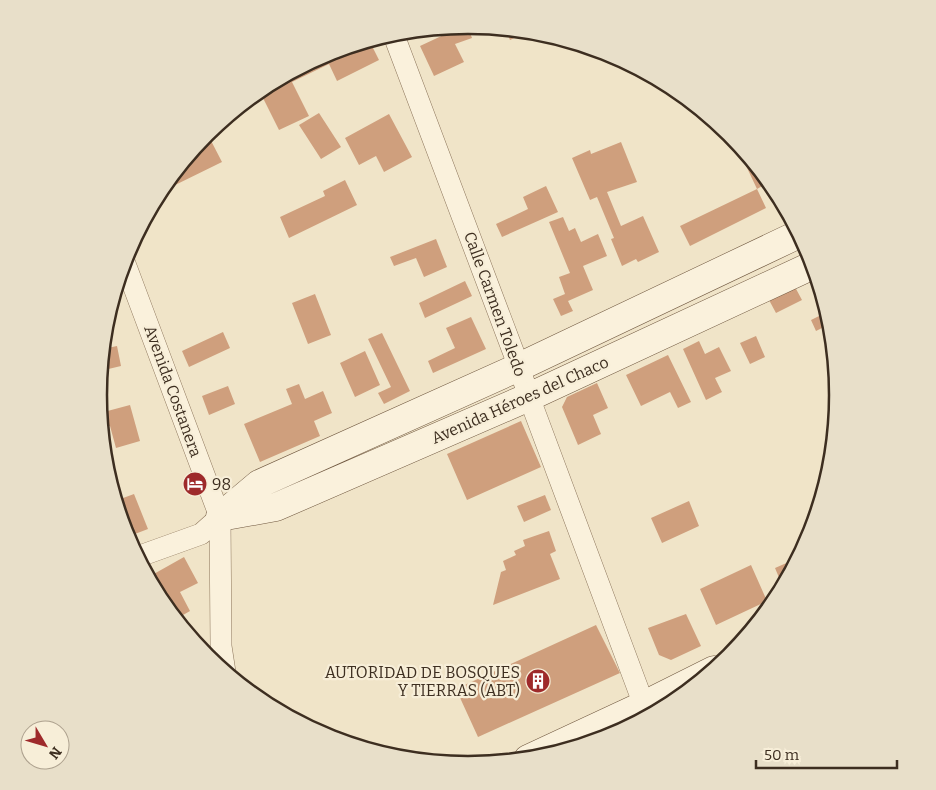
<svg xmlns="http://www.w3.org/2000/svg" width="936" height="790" viewBox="0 0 936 790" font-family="Bitter,serif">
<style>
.building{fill:#cf9f7d}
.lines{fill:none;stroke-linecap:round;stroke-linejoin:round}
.street-casing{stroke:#8d765c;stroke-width:22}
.secondary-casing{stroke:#6f573f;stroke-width:29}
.street{stroke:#faf1dc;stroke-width:21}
.secondary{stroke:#faf1dc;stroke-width:28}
.labels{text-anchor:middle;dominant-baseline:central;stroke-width:4.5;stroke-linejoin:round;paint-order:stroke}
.street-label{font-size:16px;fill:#3d2e20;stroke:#f7eed8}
.poi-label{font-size:16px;fill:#3d2e20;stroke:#f7eed8;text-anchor:start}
.rim{fill:none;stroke:#3d2e20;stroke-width:2.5}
</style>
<rect width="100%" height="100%" fill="#f0e4c8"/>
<path class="building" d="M467,25L472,38L455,44L464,62L434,76L420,46L450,32L448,27Z
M505,29L518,30L529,31L510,40Z
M369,40L379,60L337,81L329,64L292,82L309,116L279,130L259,90L327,53Z
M250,98L253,103L233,112V111Z
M319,113L341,147L321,159L299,125Z
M389,114L412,157L384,172L376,156L359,165L345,138Z
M207,133L222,162L169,188L166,182Z
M733,138H734L769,182L757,189Z
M621,142L637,182L607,192L621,226L643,216L659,252L638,262L636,259L622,266L611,239L614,238L597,197L590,200L572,158L590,150L591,154Z
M345,180L357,205L289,238L280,217L325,196L323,191Z
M546,186L558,212L502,237L496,224L528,209L523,197Z
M757,189L766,208L690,246L680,226Z
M563,217L569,231L575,228L581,242L598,234L607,256L583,266L593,290L568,301L573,311L561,316L553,299L565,294L559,277L570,273L549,222Z
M436,239L447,267L424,277L416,258L394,266L390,257Z
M465,281L472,296L425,318L419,303Z
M795,287L802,300L776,313L769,300Z
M315,294L331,335L308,344L292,303Z
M821,315L826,326L816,331L811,320Z
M471,317L486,349L433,373L428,361L455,348L446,328Z
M223,332L230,348L189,367L182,351Z
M382,333L410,391L384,404L378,393L391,387L368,339Z
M756,336L765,357L750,364L740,343Z
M699,341L705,354L719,347L731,371L715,378L722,392L706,400L683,349Z
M117,346L121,366L100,371L103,349Z
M365,351L380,385L355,397L340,363Z
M668,355L691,402L678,408L670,392L641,406L626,375Z
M597,383L608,408L593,415L601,434L578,445L562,407L567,397Z
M299,384L305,399L323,391L332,413L314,421L320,436L260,462L244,424L292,404L286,389Z
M228,386L235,404L209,415L202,396Z
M130,405L140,441L116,448L110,426L101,428L100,413Z
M521,421L541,467L467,500L447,454Z
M102,436H103L106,448L103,449Z
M134,494L148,529L127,537L115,501Z
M545,495L551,510L524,522L517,506Z
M689,501L699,526L662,543L651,518Z
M549,531L556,551L550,554L560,579L493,605L501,572L506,570L503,561L516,555L514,551L525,546L523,540Z
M184,557L198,583L180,592L190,611L176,619L159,599L164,596L152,575Z
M798,558L783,587L775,568Z
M751,565L767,601L716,625L700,589Z
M686,614L701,646L671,660L659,655L648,628Z
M596,625L620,673L478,737L456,689Z"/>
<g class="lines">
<defs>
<path id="street" d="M393,33L519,367L529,397L644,705L649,716
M124,261L220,517L221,646L225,672
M137,557L201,534L220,517"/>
<path id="secondary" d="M221,516L259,484L519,367L799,234
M220,517L276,507L529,397L813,265
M528,759L644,705L714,670"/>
</defs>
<use href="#street" class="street-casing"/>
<use href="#secondary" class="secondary-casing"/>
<use href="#street" class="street"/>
<use href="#secondary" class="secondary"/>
</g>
<defs>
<symbol id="hotel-disc" viewBox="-11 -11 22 22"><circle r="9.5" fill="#9e2a2b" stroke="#f7eed8"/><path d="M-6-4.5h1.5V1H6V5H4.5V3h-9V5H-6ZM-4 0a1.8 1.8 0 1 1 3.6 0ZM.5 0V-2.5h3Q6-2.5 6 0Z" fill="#fff"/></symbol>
<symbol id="building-disc" viewBox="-11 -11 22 22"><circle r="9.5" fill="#9e2a2b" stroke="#f7eed8"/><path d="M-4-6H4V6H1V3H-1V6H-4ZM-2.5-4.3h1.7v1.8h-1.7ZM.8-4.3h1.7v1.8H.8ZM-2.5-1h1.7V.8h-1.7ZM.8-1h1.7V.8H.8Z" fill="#fff"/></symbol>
</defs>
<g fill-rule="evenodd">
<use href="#hotel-disc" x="181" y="470" width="28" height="28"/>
<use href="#building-disc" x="524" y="667" width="28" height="28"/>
</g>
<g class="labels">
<g class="street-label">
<text transform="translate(495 304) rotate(70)">Calle Carmen Toledo</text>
<text transform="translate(173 391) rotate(70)">Avenida Costanera</text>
<text transform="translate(520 400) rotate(-24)">Avenida Héroes del Chaco</text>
</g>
<g class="poi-label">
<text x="212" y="484">98</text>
<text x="520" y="672" text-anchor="end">AUTORIDAD DE BOSQUES<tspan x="520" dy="18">Y TIERRAS (ABT)</tspan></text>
</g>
</g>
<path d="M0 0H936V790H0ZM107 395a361 361 0 1 1 722 0a361 361 0 1 1-722 0Z" fill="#e8dfc9" fill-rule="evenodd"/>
<path class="rim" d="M107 395a361 361 0 1 1 722 0a361 361 0 1 1-722 0Z"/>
<g transform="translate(45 745) rotate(128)"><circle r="24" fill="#f7eed8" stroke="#ada18e"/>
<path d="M0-4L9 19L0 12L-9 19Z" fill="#9e2a2b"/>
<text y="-8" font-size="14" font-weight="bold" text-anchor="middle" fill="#3d2e20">N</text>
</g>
<path d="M756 760v8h141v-8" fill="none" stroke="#3d2e20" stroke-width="2.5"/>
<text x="764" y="760" font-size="15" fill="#3d2e20" stroke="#f7eed8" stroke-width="4" paint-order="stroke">50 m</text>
</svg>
